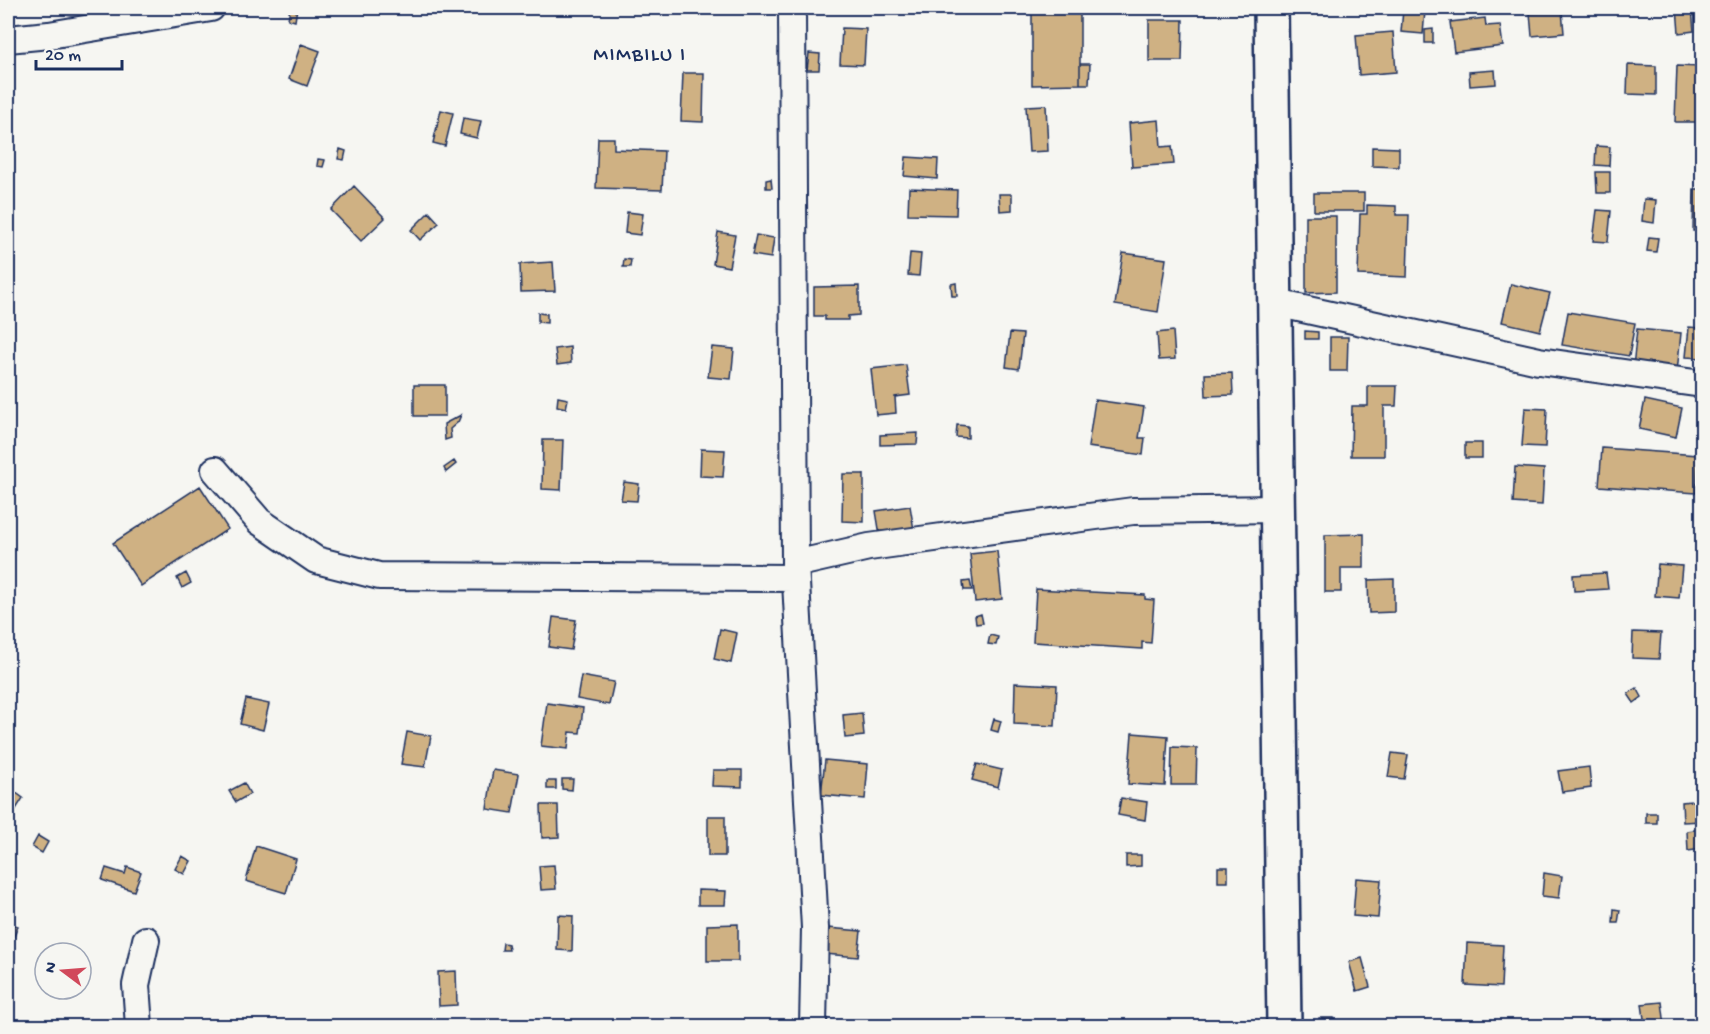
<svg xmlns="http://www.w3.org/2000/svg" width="1710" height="1034" viewBox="0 0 1710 1034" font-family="'Gochi Hand',sans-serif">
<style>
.building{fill:#cfb183;stroke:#1b2f5e;stroke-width:1.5}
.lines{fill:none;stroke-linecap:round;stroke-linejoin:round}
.minor-casing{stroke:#1b2f5e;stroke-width:30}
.secondary-casing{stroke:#1b2f5e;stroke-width:38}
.minor{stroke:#f6f6f2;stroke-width:26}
.secondary{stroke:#f6f6f2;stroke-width:33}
.labels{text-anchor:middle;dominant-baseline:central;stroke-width:5;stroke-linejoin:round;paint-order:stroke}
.quarter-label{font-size:21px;letter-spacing:1.5px;fill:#1b2f5e;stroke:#f6f6f2}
</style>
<rect width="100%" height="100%" fill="#f6f6f2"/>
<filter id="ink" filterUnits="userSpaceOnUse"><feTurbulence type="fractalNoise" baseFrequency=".0167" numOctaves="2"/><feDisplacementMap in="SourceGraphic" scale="12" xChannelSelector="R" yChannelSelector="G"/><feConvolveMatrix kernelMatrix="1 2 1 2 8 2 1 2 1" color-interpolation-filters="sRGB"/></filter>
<g filter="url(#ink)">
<path class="building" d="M290,8H297L295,21L288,19Z
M1032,8H1080V84L1032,85Z
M1677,8H1692L1694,31L1679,33Z
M1403,10L1425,11L1423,34L1401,32Z
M1562,11L1564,33L1532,36L1530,13Z
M1485,18L1486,26L1500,25L1503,46L1454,52L1450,22Z
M1149,20H1183L1182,61H1149Z
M842,28L866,29L864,65L840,64Z
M1433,29V43H1425V30Z
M1393,32L1396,72L1359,75L1356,35Z
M301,44L320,51L307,86L289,79Z
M809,53L820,54L819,70H807Z
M1080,64H1090L1089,84H1080Z
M1628,65L1656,66V95L1627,94Z
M1677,66L1702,67V122H1675Z
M1495,70L1496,84L1470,86L1469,72Z
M683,73H704L703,122L681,121Z
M1046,105L1048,151L1029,152L1026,106Z
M441,110L453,113L445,146L433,143Z
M463,118L481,121L477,138L460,134Z
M1159,120L1161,147L1172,146L1174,164L1132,167L1129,123Z
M598,138H614V149L664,151L662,190L596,188Z
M1596,146L1610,147L1609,166L1595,165Z
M1372,147L1399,148V167L1372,166Z
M340,149L346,151L344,160L338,159Z
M906,157L938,159L937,179L904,176Z
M318,159L325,160L323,167L317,166Z
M1596,172H1610V193H1597Z
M771,179L772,188H766V180Z
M354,186L385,218L361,241L331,210Z
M909,188L957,190L956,215L908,214Z
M1694,189H1702V231H1693Z
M1314,193H1364V211H1314Z
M999,194H1012V210L1000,211Z
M1644,199L1656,200L1654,223L1642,221Z
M1367,205L1396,206V215H1409L1407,277L1358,275L1360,214H1367Z
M1597,210L1611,211L1608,242L1593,241Z
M429,212L439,223L420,240L411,230Z
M627,212L643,214L640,235L625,233Z
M1306,216H1336V292L1306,293Z
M718,232L735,235L729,267L713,264Z
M756,235L774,238L771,258L752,255Z
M1649,237L1658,238L1656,252L1647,251Z
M910,253L921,254L919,276L908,275Z
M1123,253L1166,259L1158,312L1115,305Z
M624,259L631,260L630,267H623Z
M553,262L555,291L521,292L520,264Z
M956,283L957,296H952L951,284Z
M1511,284L1550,293L1540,331L1502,322Z
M859,286V315L848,316V320H825V316H814V287Z
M1702,310V358L1686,357L1689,327L1701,328Z
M1568,312L1635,323L1629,356L1562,345Z
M538,313L547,314V323L538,322Z
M1637,329L1681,333L1677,372L1633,367Z
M1173,331L1175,359L1159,360L1157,333Z
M1305,331L1318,332V339H1305Z
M1010,333L1023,334L1019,369L1006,367Z
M1330,337H1348L1347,371H1330Z
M570,347L571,363L557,365L555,349Z
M712,347L734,349L731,379L708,377Z
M906,365L910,395L895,397L896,413L876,415L871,369Z
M1232,373L1233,395L1206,396L1205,374Z
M414,385H445V416H414Z
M1368,386H1397L1396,406H1384V456H1351L1352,406H1368Z
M558,397L568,399L566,408L557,406Z
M1095,400L1144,407L1139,438H1145L1143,455L1088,447Z
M1645,400L1682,408L1676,437L1639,429Z
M1698,406L1702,407V421H1696Z
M1525,408L1547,409L1545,447L1522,446Z
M461,415L458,422L450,429L451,438L445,440L444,424Z
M957,425L968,426V438L956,437Z
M918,433L917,444L880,445V435Z
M543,440H563L561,490L542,489Z
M1465,443H1482V458H1465Z
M1602,448L1698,455L1696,493L1599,486Z
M701,449L725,450L723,477L700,476Z
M454,461L456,464L446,472L444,468Z
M1515,467L1544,469L1542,505L1513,503Z
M843,474H864V522L842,521Z
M624,482L639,484L637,501L621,500Z
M200,486L228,529L141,586L113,543Z
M910,506L915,536L881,541L876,511Z
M1364,534V568H1341V592H1325V535Z
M997,551L1002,599L975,602L970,554Z
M1658,564L1682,566L1679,598L1655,596Z
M186,573L191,583L182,588L177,578Z
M1606,573L1608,589L1574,591L1573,575Z
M1394,579V612L1369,613L1368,580Z
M970,581L972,590H964L963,582Z
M1036,589L1145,595V599L1154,600L1151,643L1142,642V649L1033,642Z
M981,614L983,623L976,624L975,616Z
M553,617L576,620L571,650L549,647Z
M720,629L737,633L731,663L714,659Z
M1633,632L1661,633L1659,659L1632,658Z
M990,635L998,637L996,645L988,644Z
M581,676L614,682L609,705L577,699Z
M1015,683L1057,685L1055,726L1014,724Z
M1637,688L1642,697L1634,703L1628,694Z
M246,699L269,704L263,730L240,724Z
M547,703L583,708L580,733L570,732L568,749L541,746Z
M862,713L864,736L845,738L843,715Z
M994,719L1001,721L998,732L991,730Z
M407,732L431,736L425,767L401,764Z
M1132,733L1168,736L1165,786L1128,784Z
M1172,747L1197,748L1196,785H1171Z
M1392,753L1408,755L1404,779L1388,777Z
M825,760L868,764L865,799L821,795Z
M977,764L1002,770L998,787L972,780Z
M1589,767L1591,788L1562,792L1558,771Z
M493,770L519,774L512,813L487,809Z
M713,770H742V787L712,786Z
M562,779H573L572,790L562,789Z
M547,781H556V789H547Z
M244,783L250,794L236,802L229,791Z
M8,787L23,798L8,822Z
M1121,798L1147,802L1145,820L1118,815Z
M1702,800V821L1683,822L1682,802Z
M541,805H558L559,837L542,838Z
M1646,813H1657V823H1646Z
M708,816H725V856H708Z
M1702,829V849L1688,851L1687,831Z
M38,836L48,842L42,853L32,847Z
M256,846L296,859L286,893L246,881Z
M1126,855H1141V866L1126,867Z
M182,856L191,861L184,874L175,869Z
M554,865L556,889L541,890L539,866Z
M127,867L141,872L134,891L102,880L106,868L125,874Z
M1218,867H1228V882H1218Z
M1544,873L1562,876L1559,898L1542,896Z
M1356,878L1381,880L1378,918L1353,916Z
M698,890L726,891L725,905H698Z
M1614,909L1620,910L1618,923H1613Z
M558,915L573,916L572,951L557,950Z
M8,923L18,926L12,942L8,941Z
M738,924V961H707V925Z
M828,928L861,931L858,957L825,954Z
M503,943L508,944L509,950H502Z
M1467,943L1503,945L1501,987L1465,985Z
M1362,958L1370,987L1357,991L1349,962Z
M456,971L457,1005L439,1006L438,972Z
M1662,1002L1665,1026H1645L1642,1004Z
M1319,1018H1333L1334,1026H1320Z
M8,1022H17V1026H8Z"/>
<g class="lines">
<defs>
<path id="minor" d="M792,8L795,564L815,928L813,1026
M8,39L49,35L211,8
M1276,303L1539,361L1702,384
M215,470L259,521L316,560L379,576L795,578
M795,564L869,547L1133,511L1278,509
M139,1026L136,985L146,940"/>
<path id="secondary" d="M1271,8L1284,1026"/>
</defs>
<use href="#minor" class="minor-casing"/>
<use href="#secondary" class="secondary-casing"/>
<use href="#minor" class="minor"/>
<use href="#secondary" class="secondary"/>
</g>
</g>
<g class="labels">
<g class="quarter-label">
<text x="640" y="56">MIMBILU I</text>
</g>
</g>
<rect width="1710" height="1034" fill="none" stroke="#f6f6f2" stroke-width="30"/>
<rect x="15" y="15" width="1680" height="1004" fill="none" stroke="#1b2f5e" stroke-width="2" filter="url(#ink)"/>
<g transform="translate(63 971) rotate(286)"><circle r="28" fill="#f6f6f2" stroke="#9ea6b7" stroke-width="1.5"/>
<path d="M0-4.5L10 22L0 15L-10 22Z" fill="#d1495b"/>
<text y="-9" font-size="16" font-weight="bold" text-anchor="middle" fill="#1b2f5e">N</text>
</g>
<path d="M36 60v9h86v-9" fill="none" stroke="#1b2f5e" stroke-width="3"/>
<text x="45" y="60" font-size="18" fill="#1b2f5e" stroke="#f6f6f2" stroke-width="4.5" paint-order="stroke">20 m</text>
</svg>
